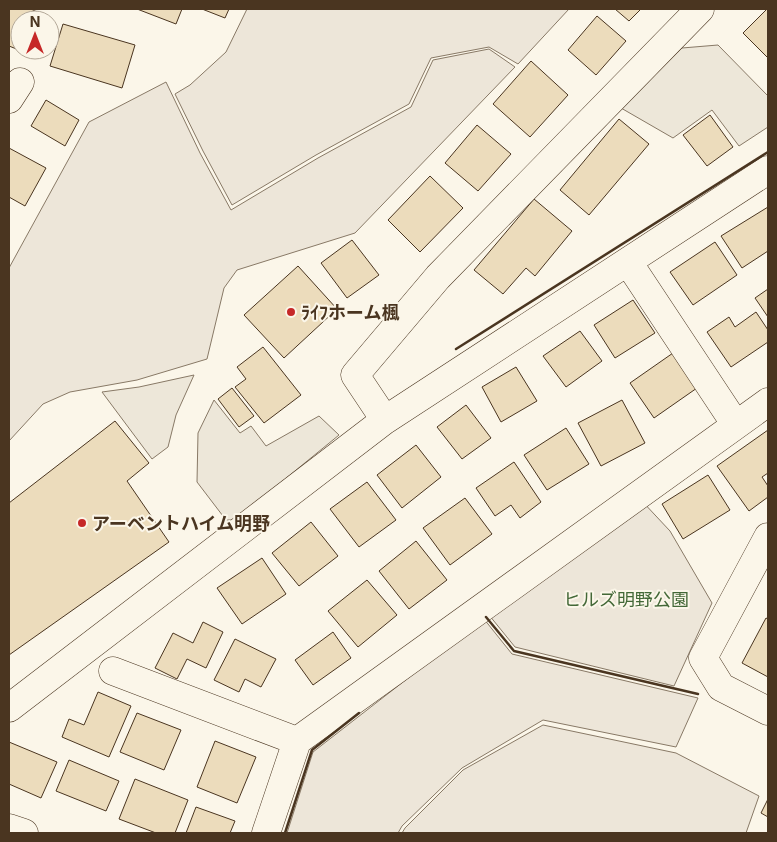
<svg xmlns="http://www.w3.org/2000/svg" width="777" height="842" viewBox="0 0 777 842" font-family="Inter,'Noto Sans JP',sans-serif">
<style>
.green{fill:#ede6d9;stroke:#887966}
.parking{fill:#ede7d9;stroke:#887966}
.building{fill:#ecdcbc;stroke:#4a3520}
.lines{fill:none;stroke-linecap:round;stroke-linejoin:round}
.street-casing{stroke:#4a3520;stroke-width:29}
.street{stroke:#fbf6e9;stroke-width:28}
.wall{stroke:#4a3520;stroke-width:2.5}
.poi-dot{fill:#c62828;stroke:#fbf6e9;stroke-width:2}
.labels{text-anchor:middle;dominant-baseline:central;stroke-width:4;stroke-linejoin:round;paint-order:stroke}
.poi-label{font-size:18px;font-weight:bold;fill:#4a3520;stroke:#fbf6e9;text-anchor:start}
.park-label{font-size:18px;fill:#436837;stroke:#fbf6e9}
</style>
<rect width="100%" height="100%" fill="#fbf6e9"/>
<path class="green" d="M247,9H569L518,64L489,47L431,58L409,104L316,155L232,205L203,151L175,94L190,85L226,52Z
M489,49L515,67L355,233L237,270L224,288L207,359L137,380L70,392L43,404L9,441V268L89,122L166,82L200,153L231,210L318,158L411,107L433,60Z
M641,500L670,531L712,603L674,686L515,647L489,615Z
M484,619L512,654L698,698L676,747L543,720L462,768L402,826L398,833H287L313,752Z
M543,725L676,753L759,796L746,833H402L405,828L463,770Z"/>
<path class="parking" d="M718,45L768,96V127L739,146L712,110L673,138L621,108L682,48Z
M194,375L176,415L168,447L152,459L102,392L139,387Z
M214,400L240,433L251,426L266,446L319,416L339,435L235,520H226L197,482L198,433Z"/>
<path class="building" d="M9,9H31L37,12L33,20H20L19,50L9,46Z
M137,9H182L176,24Z
M202,9H229L225,18Z
M615,9H641L629,21Z
M767,9H768V58L743,33Z
M597,16L626,41L596,75L568,50Z
M63,24L135,45L122,88L50,66Z
M531,61L568,95L530,137L493,104Z
M46,100L79,120L65,146L31,126Z
M710,115L733,147L707,166L683,135Z
M619,119L649,144L589,215L560,190Z
M477,125L511,154L478,191L445,163Z
M9,148L46,168L25,206L9,197Z
M430,176L463,208L420,252L388,220Z
M534,199L572,231L535,276L526,268L503,294L474,270Z
M768,207V251L742,268L721,236Z
M352,240L379,275L347,298L321,263Z
M715,242L737,275L693,305L670,272Z
M298,266L337,309L284,358L244,315Z
M768,289V317L755,298Z
M633,300L655,333L615,358L594,325Z
M756,312L768,330V342L731,367L707,332L729,317L735,327Z
M580,331L602,361L566,387L543,356Z
M263,347L301,395L264,423L235,387L246,379L237,367Z
M673,353L697,388L654,418L630,383Z
M516,367L537,401L501,422L482,387Z
M232,388L254,416L239,427L218,399Z
M622,400L645,443L601,466L578,423Z
M466,405L491,438L462,459L437,427Z
M115,421L149,463L127,481L169,542L9,655V503Z
M566,428L589,464L547,490L524,455Z
M768,430V473L762,477L768,486V497L749,511L717,466Z
M416,445L441,477L402,508L377,475Z
M514,462L541,502L520,518L511,505L495,516L476,488Z
M708,475L730,510L683,539L662,504Z
M367,482L396,520L359,547L330,509Z
M465,498L492,534L450,565L423,528Z
M311,522L338,556L299,586L272,553Z
M416,541L447,580L409,609L379,571Z
M262,558L286,594L242,624L217,588Z
M367,580L397,615L358,647L328,611Z
M766,618L768,619V677L742,663Z
M203,622L223,632L206,668L187,659L177,679L155,668L173,633L193,643Z
M333,632L351,658L313,685L295,660Z
M235,639L276,659L261,687L245,679L239,692L214,680Z
M98,692L131,706L109,757L62,737L69,719L84,725Z
M137,713L181,730L164,770L120,752Z
M215,741L256,757L237,803L197,787Z
M9,742L57,762L41,798L9,784Z
M69,760L119,781L106,811L56,791Z
M135,779L188,800L175,833H156L119,819Z
M768,799V817L761,813Z
M196,807L235,821L230,833H186Z"/>
<g class="lines">
<defs>
<path id="street" d="M9,99L20,82
M628,262L736,425
M385,420L355,375L438,277L700,9
M768,537L703,658L721,687L768,711
M113,671L297,741
M9,708L385,420L768,170
M9,828L24,833
M266,833L297,741L768,402"/>
</defs>
<use href="#street" class="street-casing"/>
<use href="#street" class="street"/>
<path class="wall" d="M456,349L768,152
M486,617L514,651L698,694
M285,833L312,750L359,713"/>
</g>
<g class="poi-dot">
<circle cx="291" cy="312" r="5"/>
<circle cx="82" cy="523" r="5"/>
</g>
<g class="labels">
<g class="poi-label">
<text x="301" y="312">ﾗｲﾌホーム楓</text>
<text x="92" y="523">アーベントハイム明野</text>
</g>
<g class="park-label">
<text x="626" y="599">ヒルズ明野公園</text>
</g>
</g>
<rect width="777" height="842" fill="none" stroke="#4a3520" stroke-width="20"/>
<g transform="translate(35 35)"><circle r="24" fill="#fbf6e9" stroke="#b4a999"/>
<path d="M0-4L9 19L0 12L-9 19Z" fill="#c62828"/>
<text y="-8" font-size="14" font-weight="bold" text-anchor="middle" fill="#4a3520">N</text>
</g>
</svg>
